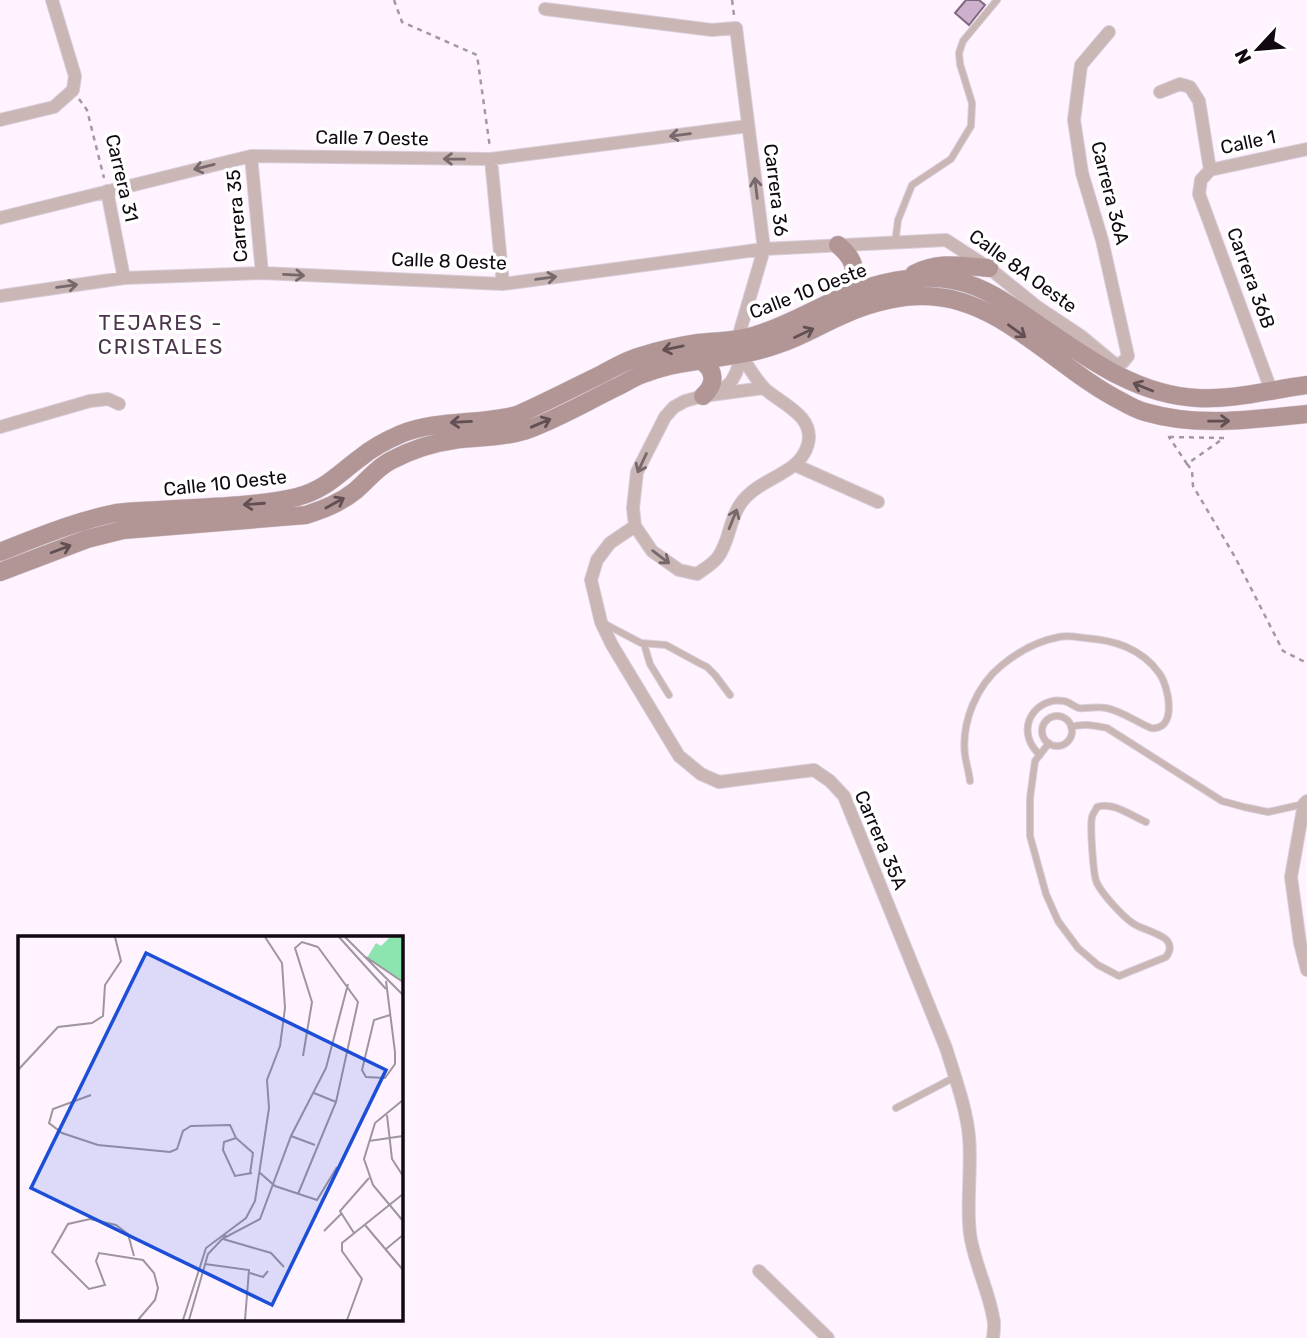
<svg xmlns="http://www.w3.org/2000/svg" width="1307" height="1338" viewBox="0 0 1307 1338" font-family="Rubik,sans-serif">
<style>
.building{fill:#ccb0cc;stroke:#816881;stroke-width:2}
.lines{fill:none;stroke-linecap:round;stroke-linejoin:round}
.lane-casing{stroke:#d8cdd8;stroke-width:8}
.street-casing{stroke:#d8cdd8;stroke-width:14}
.secondary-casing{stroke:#d8cdd8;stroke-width:19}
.path{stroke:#a399a3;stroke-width:2.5;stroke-dasharray:5 5;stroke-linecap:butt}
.lane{stroke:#c9b6b5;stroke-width:6}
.street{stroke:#c9b6b5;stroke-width:12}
.secondary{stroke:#b29695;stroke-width:18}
.oneway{stroke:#76686b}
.oneway2{stroke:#624f53}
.labels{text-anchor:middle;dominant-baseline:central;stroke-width:7;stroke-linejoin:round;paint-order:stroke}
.street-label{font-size:19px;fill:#110811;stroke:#fff}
.neighbourhood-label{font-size:21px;letter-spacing:2px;fill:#4c354c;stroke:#fff}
.inset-road{fill:none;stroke:#9f959f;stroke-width:2}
.view{fill:#1d4ed8;fill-opacity:0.15;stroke:#1d4ed8;stroke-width:3.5}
.inset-edge{fill:none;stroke:#110811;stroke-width:3.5}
</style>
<rect width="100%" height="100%" fill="#fef3fe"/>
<path class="building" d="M966,0H979L985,5L969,25L955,13Z"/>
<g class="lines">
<defs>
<path id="lane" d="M895,243L898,220L912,185L951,159L971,126L972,103L960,64L959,53L963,41L997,0
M603,623L641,643L666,645L699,663L707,667L715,675L730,695
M644,644L650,664L669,695
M1042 731a15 15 0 1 1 30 0a15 15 0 1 1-30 0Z
M1071,727C1084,723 1095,726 1107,728L1222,801L1244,807L1268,812L1304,804
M1049,743L1035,761L1030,798V836L1046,894L1058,921L1078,948L1098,965L1119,976L1166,957C1169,953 1172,948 1168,942C1165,935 1142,929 1134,924C1124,918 1102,894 1097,883C1093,876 1090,825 1092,817C1093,813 1096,810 1097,807C1112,801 1132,816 1146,822
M970,781C969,772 966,763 965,755C961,722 977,685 1002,665C1019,651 1038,641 1059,637C1067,635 1077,637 1085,638C1114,640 1141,648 1159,673C1169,686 1178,731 1151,728C1136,722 1122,711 1106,708C1097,706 1087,709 1079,708C1074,707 1070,702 1064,701C1049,698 1034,707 1029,721C1025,734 1030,746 1040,755
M896,1108L955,1077"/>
<path id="street" d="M545,9L712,30L736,28L764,249L740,331L739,364L736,373L731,382L723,389L714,393
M1160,92L1180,84L1190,87L1199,101L1210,170
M0,120L54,107L73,90L75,76L52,0
M251,156L262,273
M491,159L503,284
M107,191L124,278
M0,218L251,156L491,159L748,126
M0,296L124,278L262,273L503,284L764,249L946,240L989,268L1036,306L1081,336L1116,365L1123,362L1128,356L1102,240L1082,173L1074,120L1081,65L1109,32
M740,354C748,365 755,379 765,389C782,404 815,416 808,444C806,452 800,461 793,466C776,479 754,485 741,503C729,519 730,541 718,557C713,564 704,569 697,574L679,570L652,551L635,526L633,508L637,472L665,417L674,407L685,401L703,396L764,388
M1271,390L1199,194L1201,180L1210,170L1307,149
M0,427L90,401L108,399L119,404
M795,465L878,502
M635,526L610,543L597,560L591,580L601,622L612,645L679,756L701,774L719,782L814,770L830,781L844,796L946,1048C954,1074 967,1110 969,1137C972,1169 966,1202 970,1234C974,1262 988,1289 993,1317C995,1323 994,1331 993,1338
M1307,801L1304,804L1291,877L1300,943L1307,970
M759,1271L828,1338"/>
<path id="secondary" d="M838,245C858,261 860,280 841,298
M914,274C939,261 961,266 989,268
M700,360C715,369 717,384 703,396
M0,552C38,537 76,521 116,513C130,511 145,511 159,510C205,507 252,507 297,497C325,490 338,474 360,458C372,448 387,440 401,434C439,419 479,425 517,415C544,403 571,389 598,376C612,369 626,360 641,356C660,350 679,346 698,343C717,341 737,341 756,335C784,327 811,311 838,299C873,283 918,272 957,281C991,288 1020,313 1049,332C1094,363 1140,395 1197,398C1234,400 1270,390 1307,385
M0,572L87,539L123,530L306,515C324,509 340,503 355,491C367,481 377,467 392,460C411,450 432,443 454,440C477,437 501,438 524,431C556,420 586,402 617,387C627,382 636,376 646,373C689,357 736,360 779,344C801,337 822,324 843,315C871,302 907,293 938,297C1005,304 1061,371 1121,401C1128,405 1137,410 1145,412C1199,428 1253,419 1307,414"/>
</defs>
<use href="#lane" class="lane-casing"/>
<use href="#street" class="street-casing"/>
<use href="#secondary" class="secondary-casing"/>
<path class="path" d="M394,0L402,22L477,55L490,148
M732,0L734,15
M79,99L87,110L104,178
M1169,437L1224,438L1187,464Z
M1187,464L1192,470L1193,486L1235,557L1283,651L1307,663"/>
<use href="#lane" class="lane"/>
<use href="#street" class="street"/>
<use href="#secondary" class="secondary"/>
</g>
<defs><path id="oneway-shaft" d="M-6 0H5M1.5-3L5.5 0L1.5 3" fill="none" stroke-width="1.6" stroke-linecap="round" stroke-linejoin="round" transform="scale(1.75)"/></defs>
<g class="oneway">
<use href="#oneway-shaft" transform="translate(680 135) rotate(173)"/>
<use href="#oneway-shaft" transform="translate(454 159) rotate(-179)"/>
<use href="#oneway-shaft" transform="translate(204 167) rotate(166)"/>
<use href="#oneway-shaft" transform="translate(756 188) rotate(-97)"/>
<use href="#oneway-shaft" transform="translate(294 275) rotate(3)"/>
<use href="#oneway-shaft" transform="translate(546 278) rotate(-8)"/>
<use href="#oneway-shaft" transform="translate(67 286) rotate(-8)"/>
<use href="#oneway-shaft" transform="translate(642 463) rotate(115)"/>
<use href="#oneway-shaft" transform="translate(733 519) rotate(-68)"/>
<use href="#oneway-shaft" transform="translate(661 557) rotate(37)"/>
</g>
<g class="oneway2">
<use href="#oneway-shaft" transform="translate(1017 331) rotate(36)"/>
<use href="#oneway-shaft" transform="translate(804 333) rotate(-25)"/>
<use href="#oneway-shaft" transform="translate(673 348) rotate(168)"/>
<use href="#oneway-shaft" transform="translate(1143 387) rotate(-158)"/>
<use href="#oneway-shaft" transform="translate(1219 421) rotate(-1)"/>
<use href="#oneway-shaft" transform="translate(461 422) rotate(177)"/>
<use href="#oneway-shaft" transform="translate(541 423) rotate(-23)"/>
<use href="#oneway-shaft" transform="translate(335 503) rotate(-29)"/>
<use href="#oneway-shaft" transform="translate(254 504) rotate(176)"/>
<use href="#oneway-shaft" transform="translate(61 549) rotate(-21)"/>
</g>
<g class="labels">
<g class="street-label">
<text transform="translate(372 138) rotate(1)">Calle 7 Oeste</text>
<text transform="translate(1248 142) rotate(-12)">Calle 1</text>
<text transform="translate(122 178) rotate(77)">Carrera 31</text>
<text transform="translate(776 190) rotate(83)">Carrera 36</text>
<text transform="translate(1110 193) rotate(76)">Carrera 36A</text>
<text transform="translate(237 216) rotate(-95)">Carrera 35</text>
<text transform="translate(449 261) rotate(2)">Calle 8 Oeste</text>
<text transform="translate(1023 271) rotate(36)">Calle 8A Oeste</text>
<text transform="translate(1251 278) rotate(70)">Carrera 36B</text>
<text transform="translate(808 291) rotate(-21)">Calle 10 Oeste</text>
<text transform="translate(225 483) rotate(-6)">Calle 10 Oeste</text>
<text transform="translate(881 840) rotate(67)">Carrera 35A</text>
</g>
<g class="neighbourhood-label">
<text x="161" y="322">TEJARES -<tspan x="161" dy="24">CRISTALES</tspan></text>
</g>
</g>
<g transform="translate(18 936)">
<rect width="385" height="385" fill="#fef3fe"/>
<path d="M372,1H385L384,45L349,22L358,7L363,10Z" fill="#8ce5ae"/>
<path class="inset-road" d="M321,1L368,53M327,1L385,59M348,21L385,46M368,45L377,116V128L367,142L348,141L344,134L356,84L372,79M285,120L294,66L277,12L284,6L300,11M0,134L40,91L74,87L85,80L87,49L103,25L97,1M296,157L318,166M73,159L35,173L31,187L44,197L80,209L152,216L159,213L165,195L173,190L212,189L218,202L235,217L232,238M385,164L357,187L346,223L355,249L385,285M369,179L374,223L385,240M273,200L297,209M218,202L206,206L205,214L217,240L234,237M351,205L385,200M241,236L257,250L299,264L319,231M280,258L318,166L340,66L300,11M347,289L385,334M306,295L323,278M336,297L322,275L351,242M206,302L242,283L273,200L308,132L330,48M205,303L253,317L266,331M368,313L385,299M116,320L110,298L98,289L72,283L50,288L34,316L71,353L87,349L78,325L81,317L125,324L136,337L140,352L137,364L120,384M187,328L231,334L227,384M232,337L245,341L250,335M165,384L188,312L228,282L237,265L251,172L249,144L262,110L267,72L264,27L247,1M171,384L190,318L208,299M329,384L344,343L324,315V307L385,258"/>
<path class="view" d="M128,17L368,134L254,369L13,252Z"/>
<rect width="385" height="385" class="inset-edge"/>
</g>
<g transform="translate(1258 49) rotate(244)" stroke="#ffffff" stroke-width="5" paint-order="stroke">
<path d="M0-5L12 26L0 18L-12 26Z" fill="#110811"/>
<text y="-10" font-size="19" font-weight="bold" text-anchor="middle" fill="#110811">N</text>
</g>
</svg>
